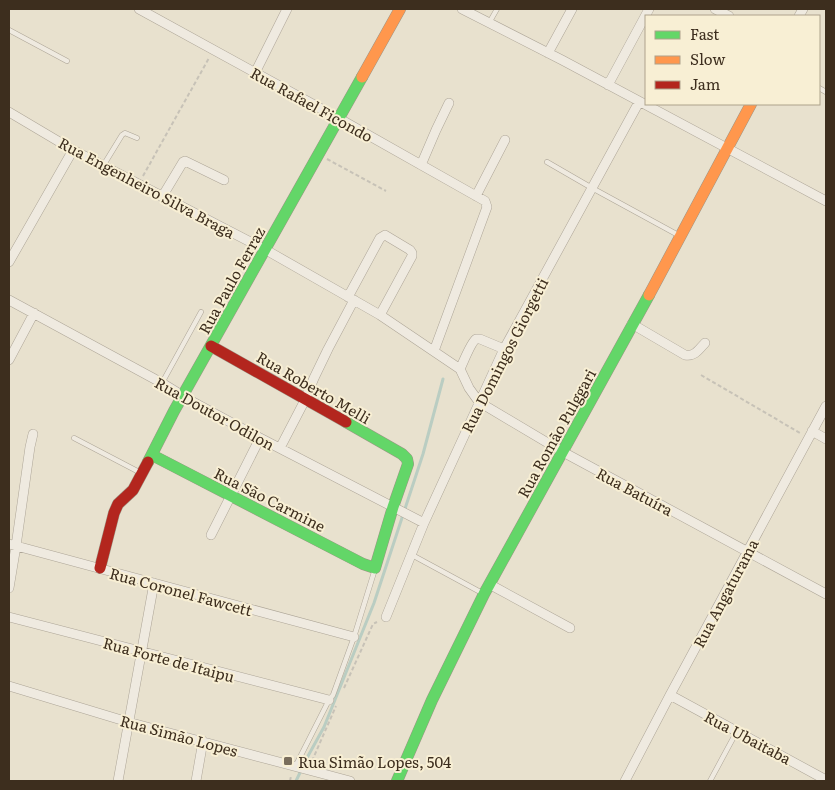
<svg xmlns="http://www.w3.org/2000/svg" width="835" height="790" viewBox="0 0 835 790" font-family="Literata,serif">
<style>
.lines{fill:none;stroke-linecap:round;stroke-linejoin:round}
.stream{stroke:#bacdc2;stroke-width:3}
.lane-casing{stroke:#ada597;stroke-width:5.5}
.street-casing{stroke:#ada597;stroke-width:10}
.fast-casing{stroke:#9d9586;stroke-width:12}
.slow-casing{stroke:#9d9586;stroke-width:12}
.jam-casing{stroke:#9d9586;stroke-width:12}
.path{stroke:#c7c2b7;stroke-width:2;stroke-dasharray:4 2.5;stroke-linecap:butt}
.lane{stroke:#efeae0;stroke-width:4.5}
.street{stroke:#efeae0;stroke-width:9}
.fast{stroke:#63d668;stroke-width:11}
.slow{stroke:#ff974d;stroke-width:11}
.jam{stroke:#b3261e;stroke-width:11}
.poi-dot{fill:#796d5c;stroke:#f8efd4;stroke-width:2}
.labels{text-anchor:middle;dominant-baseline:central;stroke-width:4;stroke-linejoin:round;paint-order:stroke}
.street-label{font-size:15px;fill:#3d2e1e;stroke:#f8efd4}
.poi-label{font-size:15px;fill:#3d2e1e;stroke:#f8efd4;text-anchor:start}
</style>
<rect width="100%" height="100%" fill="#e8e1ce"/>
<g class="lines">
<path class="stream" d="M296,781L308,756L324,727L374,603L423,454L443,379"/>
<defs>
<path id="lane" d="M489,23L497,9
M9,30L67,61
M819,88L826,92
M547,162L592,188L680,236
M103,166L122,135L125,133L137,138
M162,383L201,312
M74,438L141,473
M412,555L484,594
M295,767L329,700L333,695L354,637L375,569
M710,781L737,731"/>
<path id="street" d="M139,9L338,118L485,201L487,207L434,351
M462,9L562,60L826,201
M715,9L729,16
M799,16L803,9
M548,53L572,9
M255,73L287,9
M608,85L649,9
M9,112L73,150L266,250L380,315L460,369
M421,165L436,130L449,103
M476,196L505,140
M162,197L183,162L185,161L224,180
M9,262L73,150
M348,297L380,238L385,235L410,250L412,253V256L380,315
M9,300L162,383L193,402L260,438L424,523
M632,324L685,355C695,357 699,349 705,343
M9,360L34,313
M460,369L469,388L479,402L563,452L826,594
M460,369C463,363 471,342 476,339C477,339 478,339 480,339L504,349
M812,431L826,439
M280,448L305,400L314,378L328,349L354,300
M211,535L260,438
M9,544L354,637
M489,584L570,628
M9,588L16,546L30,447L33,434
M9,617L329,700
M386,617L424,523L504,349L639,102
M9,686L128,722L350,781
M670,695L826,780
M118,781L154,583
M196,781L203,741
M625,781L670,695L826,406"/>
<path id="fast" d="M152,455L363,564L375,568L393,507L408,464L407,459L402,454L346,422
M148,462L174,411L362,77
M397,781L432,700L484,594L649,295"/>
<path id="slow" d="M362,77L400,9
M649,295L751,104"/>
<path id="jam" d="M211,346L346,422
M100,568L114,513L118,504L133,490L148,462"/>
</defs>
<use href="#lane" class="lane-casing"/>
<use href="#street" class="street-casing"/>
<use href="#fast" class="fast-casing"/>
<use href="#slow" class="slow-casing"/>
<use href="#jam" class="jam-casing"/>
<path class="path" d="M327,159L386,191
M143,176L209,58
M701,375L800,433
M344,688L373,624L377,622
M312,761L336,706
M290,781L291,776"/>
<use href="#lane" class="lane"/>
<use href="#street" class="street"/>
<use href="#fast" class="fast"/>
<use href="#slow" class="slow"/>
<use href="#jam" class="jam"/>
</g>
<rect class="poi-dot" x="283" y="756" width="10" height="10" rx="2.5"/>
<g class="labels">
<g class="street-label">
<text transform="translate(312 104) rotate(29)">Rua Rafael Ficondo</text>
<text transform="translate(147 187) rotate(28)">Rua Engenheiro Silva Braga</text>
<text transform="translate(231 280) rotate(-61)">Rua Paulo Ferraz</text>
<text transform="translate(504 355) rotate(-63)">Rua Domingos Giorgetti</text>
<text transform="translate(314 387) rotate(30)">Rua Roberto Melli</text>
<text transform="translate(215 413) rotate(29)">Rua Doutor Odilon</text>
<text transform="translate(556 433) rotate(-61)">Rua Romão Pulggari</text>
<text transform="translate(635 491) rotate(28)">Rua Batuíra</text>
<text transform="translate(270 499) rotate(27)">Rua São Carmine</text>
<text transform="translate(181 591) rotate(15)">Rua Coronel Fawcett</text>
<text transform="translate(725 593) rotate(-62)">Rua Angaturama</text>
<text transform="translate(169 659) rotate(15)">Rua Forte de Itaipu</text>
<text transform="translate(179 735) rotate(15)">Rua Simão Lopes</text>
<text transform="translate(748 737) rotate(28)">Rua Ubaitaba</text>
</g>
<g class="poi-label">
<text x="298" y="761">Rua Simão Lopes, 504</text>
</g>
</g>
<rect width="835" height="790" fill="none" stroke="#3d2e1e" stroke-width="20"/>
<rect x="645" y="15" width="175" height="90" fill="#f8efd4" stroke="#ada28b"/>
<rect x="655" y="31" width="25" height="8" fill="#63d668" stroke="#ada28b"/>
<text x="690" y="40" font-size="15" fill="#3d2e1e">Fast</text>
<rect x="655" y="56" width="25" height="8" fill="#ff974d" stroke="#ada28b"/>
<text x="690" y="65" font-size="15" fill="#3d2e1e">Slow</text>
<rect x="655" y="81" width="25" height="8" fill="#b3261e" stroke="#ada28b"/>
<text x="690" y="90" font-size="15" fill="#3d2e1e">Jam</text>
</svg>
